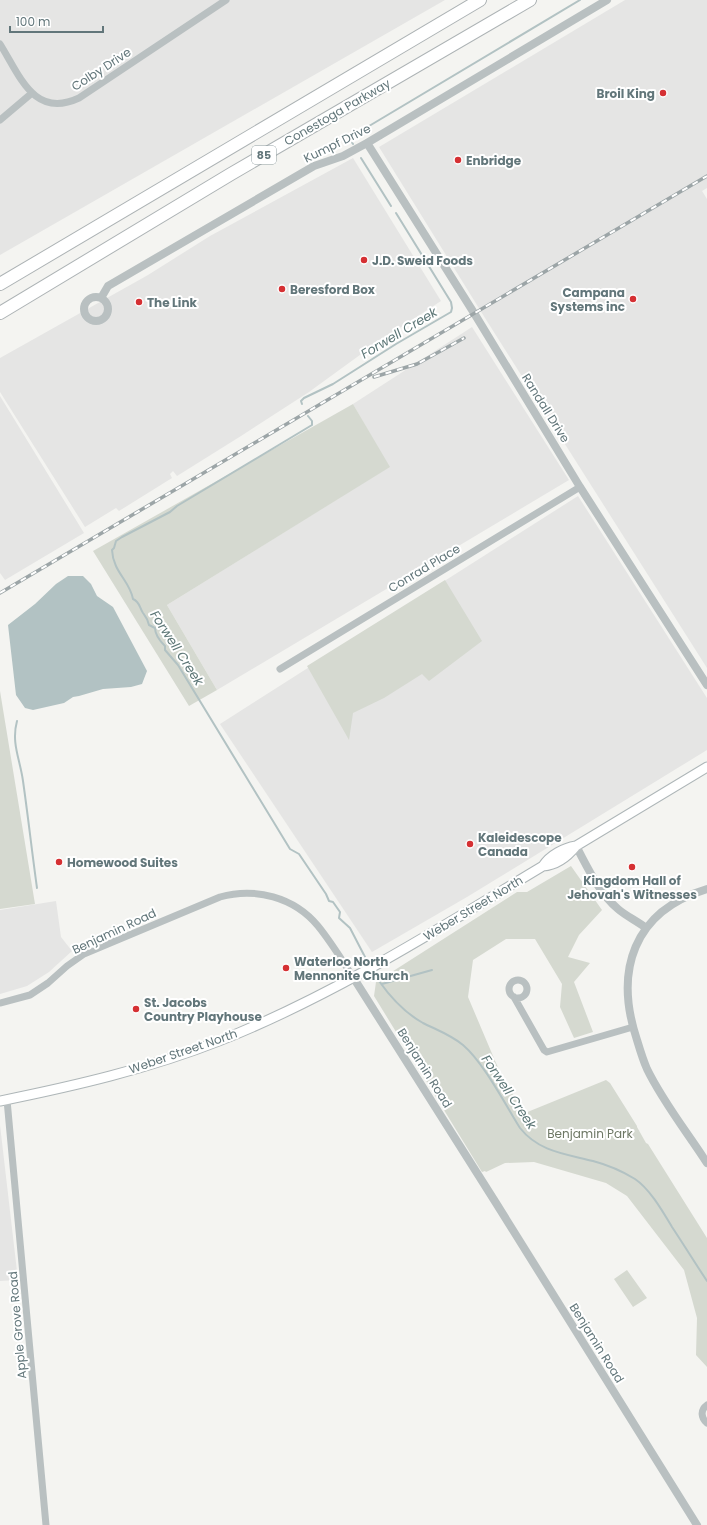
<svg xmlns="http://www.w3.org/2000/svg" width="707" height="1525" viewBox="0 0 707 1525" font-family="Poppins,sans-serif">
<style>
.built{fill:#e5e5e4}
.green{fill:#d5d9d0}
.water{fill:#b2c2c3}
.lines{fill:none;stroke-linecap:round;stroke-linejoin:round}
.stream{stroke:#b2c2c3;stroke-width:2}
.secondary-casing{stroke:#aeb6b8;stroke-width:11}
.motorway-casing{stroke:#adb3b5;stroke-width:14}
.minor{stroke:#b9c0c1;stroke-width:7}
.tertiary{stroke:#b9c0c1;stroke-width:8}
.secondary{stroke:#fff;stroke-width:9}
.motorway{stroke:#fff;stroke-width:12}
.rail-casing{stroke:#9ca5a7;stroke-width:3.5}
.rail{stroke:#fff;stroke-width:2;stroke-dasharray:6;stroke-linecap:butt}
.poi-dot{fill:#d53033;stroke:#fff;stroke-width:1.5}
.labels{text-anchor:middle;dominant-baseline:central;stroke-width:4;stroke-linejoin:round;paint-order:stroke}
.shield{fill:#fff;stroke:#919fa2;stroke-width:1}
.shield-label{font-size:11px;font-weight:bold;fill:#62767a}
.street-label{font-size:12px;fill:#62767a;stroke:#fff}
.poi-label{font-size:12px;font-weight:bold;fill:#62767a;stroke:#fff;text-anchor:start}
.park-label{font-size:12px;fill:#6d7764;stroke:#fff}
.water-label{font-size:13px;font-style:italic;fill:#5c7676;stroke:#fff}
</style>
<rect width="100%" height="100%" fill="#f4f4f1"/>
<path class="built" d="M0,0H445L0,255Z
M625,0H707V188L702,191L707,199V668L485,318L379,147Z
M353,158L441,301L375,344L309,392L241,436L177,476L173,471L170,474L172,478L119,511L116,508L85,527L0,392V358L148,275L210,236Z
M472,327L569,480L217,690L167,605L389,467L353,404Z
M0,396L84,533L5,580L0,573Z
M578,496L707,698V750L467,897L372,952L220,724Z
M56,901L61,937L72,951L49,972L27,986L0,994V910Z
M0,1125L18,1280L0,1281Z"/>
<path class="green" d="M353,404L390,467L167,605L217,690L189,706L93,551Z
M445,580L482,641L429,681L422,674L384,698L353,713L349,740L307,666Z
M0,691L35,904L0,909Z
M571,866L602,910L579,935L568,957L590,963L574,982L593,1032L574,1038L560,1007L562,984L535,939H506L473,960L468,997L496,1063L505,1082L525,1113L606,1080L610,1083L637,1126V1127L646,1143L648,1144L707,1238V1367L696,1355L697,1318L684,1270L627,1196L606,1183L534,1162L505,1163L486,1172L485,1171L482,1172L374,996L376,982L517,892H527Z
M627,1270L647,1298L633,1307L614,1279Z"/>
<path class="water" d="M68,576H83L91,584L97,596L113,607L147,671L142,684L131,687L103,689L79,696L73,697L64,703L33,710L25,708L16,695L8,625L35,604L56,584Z"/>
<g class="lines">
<path class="stream" d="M353,144L349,138L580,0
M361,158L391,206
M302,404L301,401L304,398L333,384L396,344L451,312L452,308L451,302L396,213
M308,416L312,421V425L177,506L170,512L122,537L116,541L114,548L112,550C113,572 130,581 133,599C140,602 139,607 143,613C146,617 148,619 149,625L155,628C155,635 160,641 165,646V650L178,665L290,849L299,854L326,894L329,901L333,902L340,912L339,918L350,928L365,957
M17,721C11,743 20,759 23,781C28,816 32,852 37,888
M379,981C391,998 405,1013 423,1023C437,1030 451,1035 463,1045C484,1063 505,1104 520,1128C539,1152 566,1154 593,1161C608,1165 622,1171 635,1179C650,1189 663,1212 672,1227C684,1245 695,1263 707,1281
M382,984L432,970"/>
<defs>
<path id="secondary" d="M543,866C557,865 568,856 576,846L707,767
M0,1101C74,1086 148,1069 219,1041C333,996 438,929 543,866C550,855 564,848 576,846"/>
<path id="motorway" d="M0,284L480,0
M0,313L231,174L530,0"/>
</defs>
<use href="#secondary" class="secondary-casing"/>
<use href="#motorway" class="motorway-casing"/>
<path class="minor" d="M0,44C20,76 34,119 79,98L226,0
M0,120L32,93
M280,669L580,487
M509 989a9 9 0 1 1 18 0a9 9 0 1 1-18 0Z
M514,997L544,1050L547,1052L633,1027
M0,1003L30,995L48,983L67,966L84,954L220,897C255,887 294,897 318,926C331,942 342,960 353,977
M7,1100L46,1525
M707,1405C700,1410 701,1418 707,1423"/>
<path class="tertiary" d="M367,143L474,313L580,487L707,685
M84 309a12 12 0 1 1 24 0a12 12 0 1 1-24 0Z
M101,298L108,286L314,166L343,156L367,143L607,0
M576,846C588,868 599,893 618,909C626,916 637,921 646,928
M707,889C633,911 614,971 637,1040C640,1050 643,1060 647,1069C663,1102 687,1132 707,1163
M353,977L496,1203L697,1525"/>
<use href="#secondary" class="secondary"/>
<use href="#motorway" class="motorway"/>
<defs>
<path id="rail" d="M374,377L417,364L464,338
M0,593L707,176"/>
</defs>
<use href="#rail" class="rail-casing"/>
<use href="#rail" class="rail"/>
</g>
<g class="poi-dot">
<circle cx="663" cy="93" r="4"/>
<circle cx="458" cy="160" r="4"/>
<circle cx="364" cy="260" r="4"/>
<circle cx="282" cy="289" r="4"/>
<circle cx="633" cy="299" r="4"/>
<circle cx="139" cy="302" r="4"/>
<circle cx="470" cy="844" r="4"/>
<circle cx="59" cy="862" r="4"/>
<circle cx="632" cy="867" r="4"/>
<circle cx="286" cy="968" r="4"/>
<circle cx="136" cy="1009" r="4"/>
</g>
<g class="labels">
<rect class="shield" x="252" y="146" width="24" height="18" rx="3"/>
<g class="shield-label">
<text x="264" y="155">85</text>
</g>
<g class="street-label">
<text transform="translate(101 69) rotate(-33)">Colby Drive</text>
<text transform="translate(337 112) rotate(-30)">Conestoga Parkway</text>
<text transform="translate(337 143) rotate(-26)">Kumpf Drive</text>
<text transform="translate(546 408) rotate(58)">Randall Drive</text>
<text transform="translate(424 568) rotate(-31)">Conrad Place</text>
<text transform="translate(473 908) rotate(-31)">Weber Street North</text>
<text transform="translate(114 931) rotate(-25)">Benjamin Road</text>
<text transform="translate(183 1051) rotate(-19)">Weber Street North</text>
<text transform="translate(425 1068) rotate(58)">Benjamin Road</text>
<text transform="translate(17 1325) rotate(-95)">Apple Grove Road</text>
<text transform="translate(597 1343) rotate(58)">Benjamin Road</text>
</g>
<g class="poi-label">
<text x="655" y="93" text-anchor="end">Broil King</text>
<text x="466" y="160">Enbridge</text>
<text x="372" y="260">J.D. Sweid Foods</text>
<text x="290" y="289">Beresford Box</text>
<text x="625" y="292" text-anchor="end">Campana<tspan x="625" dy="14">Systems inc</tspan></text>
<text x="147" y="302">The Link</text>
<text x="478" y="837">Kaleidescope<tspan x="478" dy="14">Canada</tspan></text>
<text x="67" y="862">Homewood Suites</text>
<text x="632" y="880" text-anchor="middle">Kingdom Hall of<tspan x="632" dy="14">Jehovah's Witnesses</tspan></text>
<text x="294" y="961">Waterloo North<tspan x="294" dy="14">Mennonite Church</tspan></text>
<text x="144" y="1002">St. Jacobs<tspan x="144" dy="14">Country Playhouse</tspan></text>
</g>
<g class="park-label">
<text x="590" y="1133">Benjamin Park</text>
</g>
<g class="water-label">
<text transform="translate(399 333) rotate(-31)">Forwell Creek</text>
<text transform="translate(177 648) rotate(57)">Forwell Creek</text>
<text transform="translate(509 1092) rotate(56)">Forwell Creek</text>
</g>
</g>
<path d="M10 26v6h93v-6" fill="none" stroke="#62767a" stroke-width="2"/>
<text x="16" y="26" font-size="12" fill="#62767a" stroke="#ffffff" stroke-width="3" paint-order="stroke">100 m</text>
</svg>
